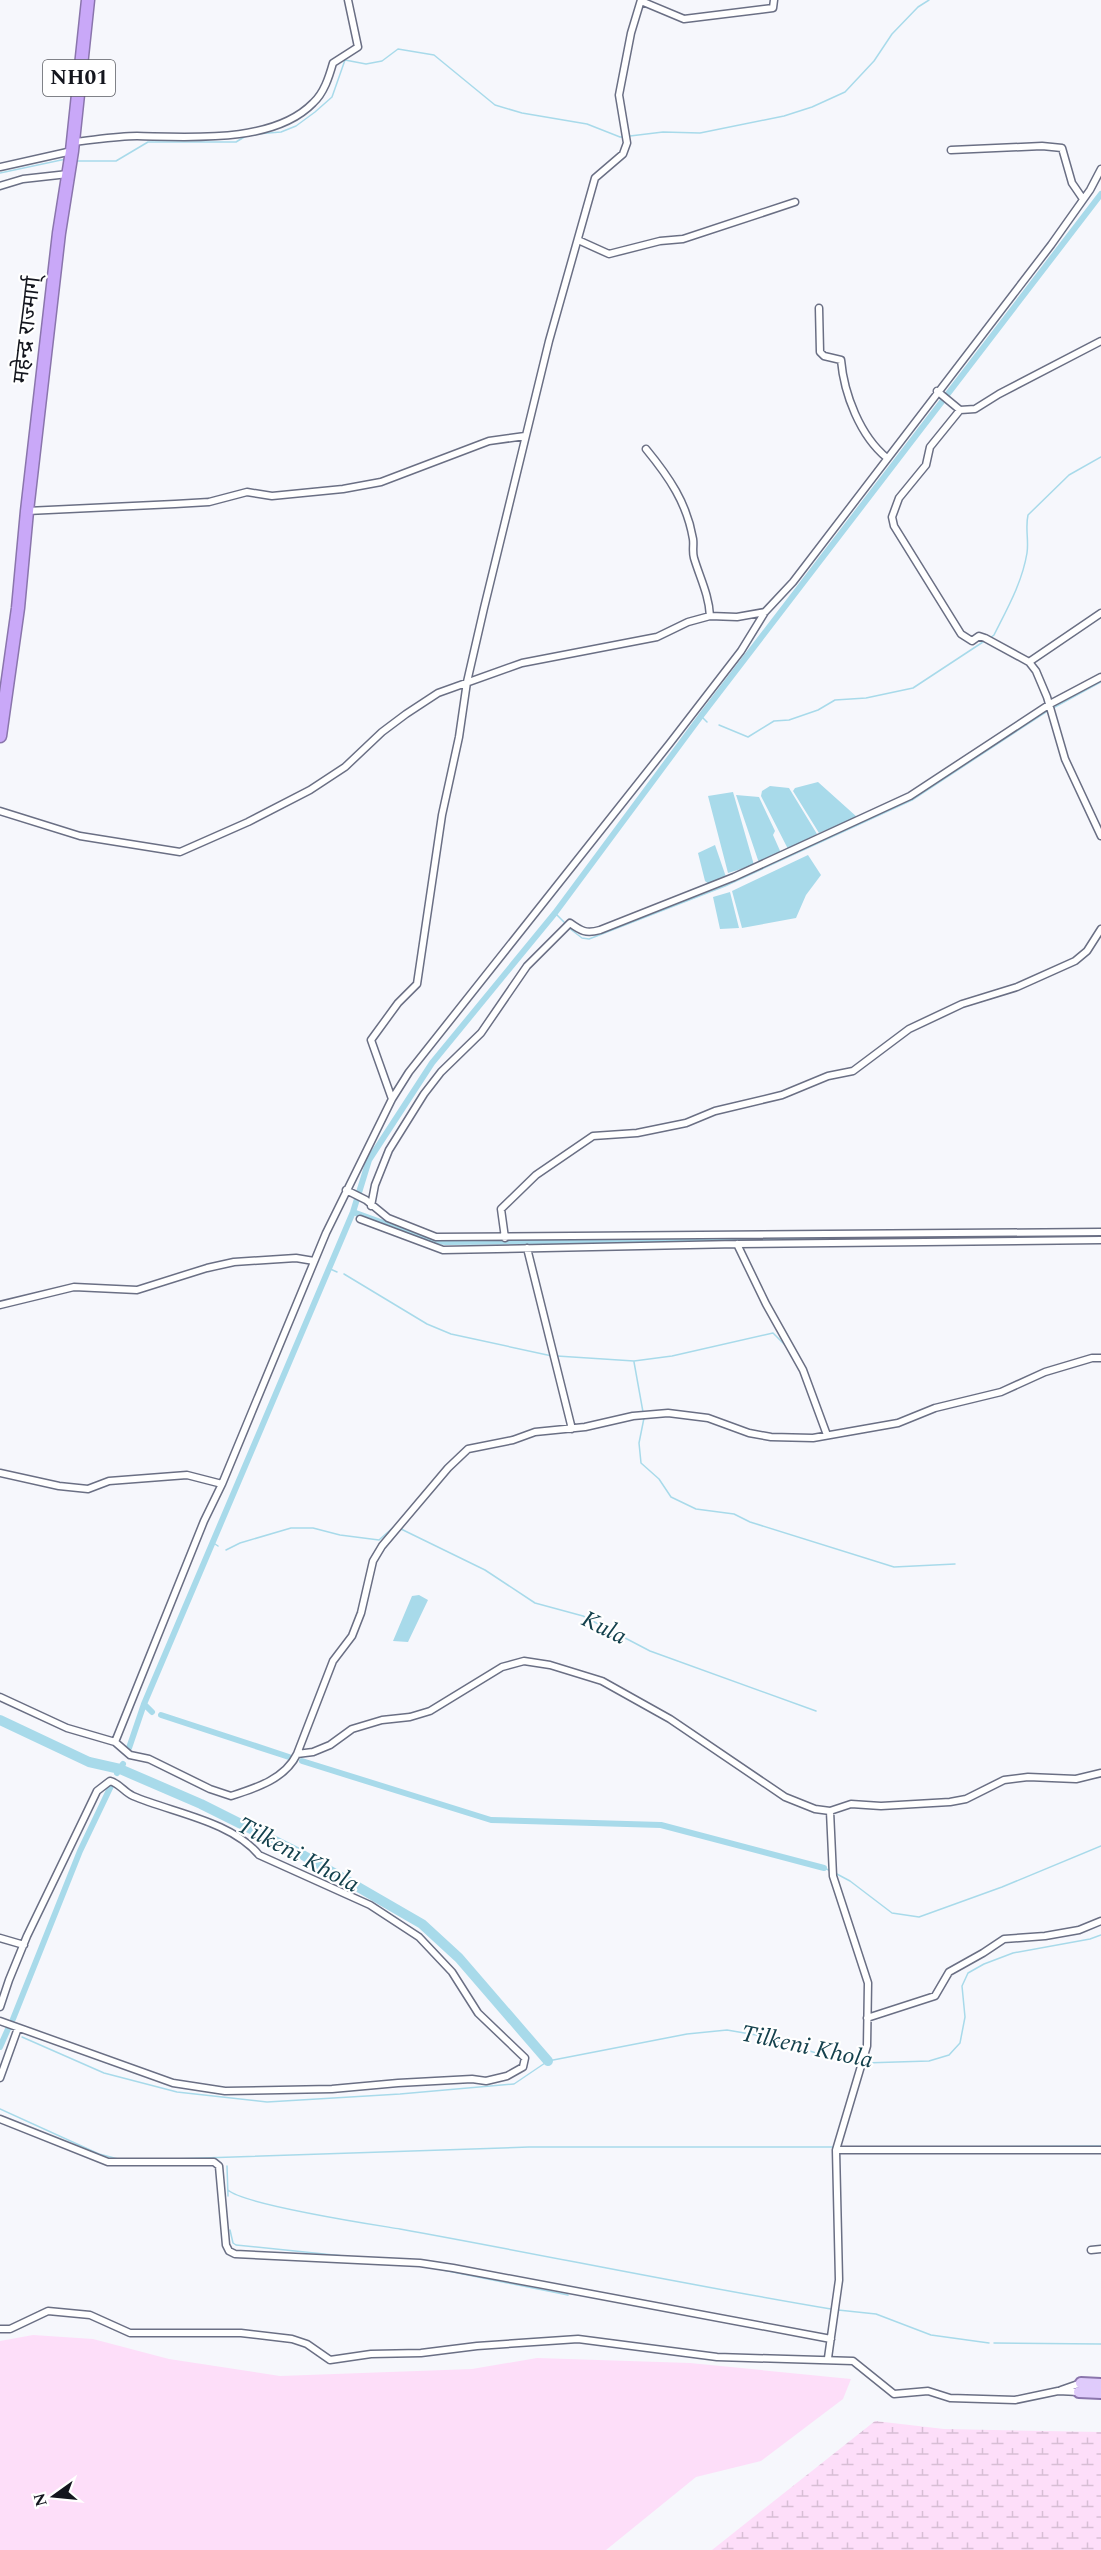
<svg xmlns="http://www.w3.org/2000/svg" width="1101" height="2550" viewBox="0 0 1101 2550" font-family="Spectral,'Noto Sans Devanagari',serif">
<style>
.grass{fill:#fddef9}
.wetland{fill:url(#wetland-marsh)}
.water{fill:#a8daea}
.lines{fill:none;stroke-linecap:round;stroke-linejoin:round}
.stream{stroke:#a8daea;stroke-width:1.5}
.canal{stroke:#a8daea;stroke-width:6}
.river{stroke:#a8daea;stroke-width:10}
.street-casing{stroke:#6a6f84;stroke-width:9}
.primary-casing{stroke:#8a75ac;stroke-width:14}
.highway-casing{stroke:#8a75ac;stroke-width:15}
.street{stroke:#fff;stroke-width:6}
.primary{stroke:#dfcbfb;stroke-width:10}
.highway{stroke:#c9a8f8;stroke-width:12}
.labels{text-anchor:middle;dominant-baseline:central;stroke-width:4.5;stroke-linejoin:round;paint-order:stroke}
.shield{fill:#fff;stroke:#5a5c62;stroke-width:1.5}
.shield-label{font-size:21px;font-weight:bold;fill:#14161e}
.street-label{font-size:22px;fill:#14161e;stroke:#fff}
.water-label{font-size:24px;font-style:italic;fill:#14414d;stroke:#fff}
</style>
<defs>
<pattern id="wetland-marsh" width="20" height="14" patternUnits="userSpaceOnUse" patternTransform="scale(1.5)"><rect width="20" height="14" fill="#fddef9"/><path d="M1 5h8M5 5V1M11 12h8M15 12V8" fill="none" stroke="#d8bed5"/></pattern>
</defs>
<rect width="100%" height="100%" fill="#f6f7fc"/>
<path class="grass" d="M33,2335L93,2339L169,2359L280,2376L472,2369L537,2358L690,2363L851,2379L843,2399L761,2461L696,2477L606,2550H0V2341Z"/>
<path class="wetland" d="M875,2421L944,2429L1101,2432V2550H712Z"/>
<path class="water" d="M818,782L857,817L819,833L793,791L795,788Z
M770,786L789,788L817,834L788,849L761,796L762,791Z
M733,792L754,865L728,873L708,796Z
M736,795L759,797L775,831L773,835L781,853L759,863Z
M715,845L726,877L709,884L705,881L698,853Z
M808,855L821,875L806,895L796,918L742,928L732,891Z
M730,892L739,928L720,929L713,897Z
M419,1595L428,1600L408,1642L393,1641L412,1596Z"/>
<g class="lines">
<path class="stream" d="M256,134L281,132L296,126L315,112L332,97L345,60L366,64L382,61L398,49L434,55L495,105L522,113L587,124L620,137H625
M630,136L663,132L700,133L784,116L812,107L845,92L874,61L892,34L918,7L929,0
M77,161H116L148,142H236L246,136
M0,173L66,159
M990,638L994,635C1007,609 1022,583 1027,553C1029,540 1025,528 1028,515L1069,475L1101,457
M1053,708L1101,682
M701,716L707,722
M719,725L748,737L774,721L789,720L818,710L835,700L866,698L913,688L986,640
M555,913L565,923
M569,928L582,938L589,939L725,886L912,800L1049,710
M328,1268L337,1272
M344,1274L427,1324L451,1334L552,1356
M557,1356L634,1361L672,1356L773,1333L787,1347
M634,1362L643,1412
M644,1418L639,1443L641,1463L659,1479L671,1497L696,1509L734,1514L750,1522L894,1567L955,1564
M401,1529L485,1570L535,1603L583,1616L650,1651L816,1711
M212,1542L218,1546
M226,1550L240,1543L291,1528H313L340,1535L379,1540L396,1525
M824,1868L831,1871
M835,1873L850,1881L892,1913L919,1917L1002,1887L1101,1846
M22,2037L104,2073L177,2092L267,2102L400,2094L514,2084L548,2061L687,2034L727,2030L762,2036L816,2053L860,2062
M864,2063L929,2061L949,2055L960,2043L965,2017L962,1986L968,1973L984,1964L1013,1953L1090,1939L1101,1935
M0,2109L99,2154L118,2159
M840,2147H851
M931,2147L1101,2146
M173,2159L529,2147H832
M227,2166L228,2196
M228,2190C244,2205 370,2224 400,2229C544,2255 687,2285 831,2309
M230,2230L233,2243L236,2245L353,2257
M433,2268L568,2295
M838,2310L876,2314L931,2335L989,2343
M994,2343L1101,2344"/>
<path class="canal" d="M353,1212L433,1241L446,1242L1101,1237
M144,1704L152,1712
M161,1715L289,1757
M129,1748L144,1704L353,1212L369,1160L432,1063L555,913L701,716L1101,194
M302,1761L491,1820L661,1825L824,1868
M117,1773L123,1764
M13,2019L80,1851L111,1786
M0,2047L8,2029"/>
<path class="river" d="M0,1720L89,1762L120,1769L201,1804L301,1854L422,1924L459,1958L548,2061"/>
<defs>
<path id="street" d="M641,1L684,19L773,8L774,0
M73,142C94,140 116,136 137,136C189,137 273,144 313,103C324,93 329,77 333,63L358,47L348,0
M951,150L1042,146L1062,148L1072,183L1083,199
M0,167L72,151
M0,186L23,179L68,174
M578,240L609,254L660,241L683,239L795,202
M819,308L820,352L824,356L841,360C844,394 860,436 887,458
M937,391L960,410L975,409L999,394L1101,341
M960,410L930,447L926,465L899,498L892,517L894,526L961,634L972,641L979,636L985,638L1029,662L1036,671L1047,697L1065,759L1101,836
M646,449C669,477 687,503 693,539C694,545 692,551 694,558C700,578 709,595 710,616
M27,511L175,504L209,502L247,492L272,496L343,489L381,482L489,441L525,436
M1029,662L1101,613
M0,811L80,836L180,852L248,822L310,790L345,767L382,732L406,714L438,693L522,663L657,637L688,622L710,616L737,617L765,612
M392,1099L371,1040L398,1003L417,984L442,815L459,737L467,682L484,608L549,341L595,178L623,154L627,143L619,95L631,33L641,0
M346,1190L366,1200L388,1218L436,1237L1101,1232
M371,1206L375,1185L389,1150L424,1094L441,1072L481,1033L527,966L570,923C581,931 586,934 600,930L734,877L910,796L1050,704L1101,677
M360,1219L443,1250L737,1244L1101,1240
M505,1238L501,1209L536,1175L593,1136L637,1133L686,1123L715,1111L782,1095L828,1076L853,1071L909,1029L962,1004L1017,987L1075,961L1087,951L1101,929
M737,1244L766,1304L803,1370L827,1435
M527,1248L572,1429
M0,1305L74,1287L137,1290L207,1268L234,1262L296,1258L314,1261
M0,1473L59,1486L88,1489L109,1481L187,1475L222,1484
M0,1697L67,1728L115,1742L130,1755L149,1759L210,1789L231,1796C256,1788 285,1779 297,1754L313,1752L330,1745L352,1729L382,1720L410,1717L430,1711L502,1667L524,1661L550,1665L602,1681L670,1719L785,1797L815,1809L830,1811L851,1804L881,1806L950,1802L966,1799L1004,1780L1028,1777L1076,1779L1101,1773
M115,1742L204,1521L222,1484L326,1233L392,1099L409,1072L670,743L741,651L765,612L793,582L1051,245L1090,190L1101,169
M297,1754L333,1661L352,1636L361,1613L373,1561L382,1546L448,1468L468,1449L513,1440L535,1432L585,1427L633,1416L668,1413L708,1418L749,1433L771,1437L813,1438L898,1423L935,1408L1001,1392L1045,1372L1092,1358H1101
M0,1938L24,1945
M0,2007L9,1980L27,1936L85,1816L97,1791L110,1781C119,1783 124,1792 133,1796C173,1813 231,1821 259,1855L370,1905L419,1937L452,1972L478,2013L525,2058L523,2067L507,2076L486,2081L472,2079L398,2083L332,2089L225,2091L173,2083L0,2021
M867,2018L935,1996L949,1972L983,1953L1004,1939L1045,1936L1079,1930L1101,1921
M0,2078L18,2028
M0,2119L108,2162H214L219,2166L226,2245L229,2251L235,2254L420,2263L453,2268L831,2339
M836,2150H1101
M1091,2250L1101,2249
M0,2329H10L48,2311L90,2315L130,2333H241L292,2339L307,2344L330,2360L371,2354L421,2353L477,2346L578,2339L717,2357L853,2361L894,2394L928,2391L950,2398L1015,2400L1058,2391L1079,2392
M828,2358L839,2280L836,2150L867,2046L868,1983L833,1876L830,1811
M1061,2390L1081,2383"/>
<path id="primary" d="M1081,2383L1101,2384
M1079,2392L1101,2393"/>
<path id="highway" d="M0,736L18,608L27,511L59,233L72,151L88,0"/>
</defs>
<use href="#street" class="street-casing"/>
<use href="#primary" class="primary-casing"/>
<use href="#highway" class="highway-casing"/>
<use href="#street" class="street"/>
<use href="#primary" class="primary"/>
<use href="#highway" class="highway"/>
</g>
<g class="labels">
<rect class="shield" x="43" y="60" width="72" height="36" rx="4.5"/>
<g class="shield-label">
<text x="79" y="78">NH01</text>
</g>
<g class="street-label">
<text transform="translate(27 330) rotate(-83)">महेन्द्र राज्मार्ग्</text>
</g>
<g class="water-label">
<text transform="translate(604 1628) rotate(26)">Kula</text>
<text transform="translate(298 1855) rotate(28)">Tilkeni Khola</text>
<text transform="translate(807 2047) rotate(12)">Tilkeni Khola</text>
</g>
</g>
<g transform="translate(54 2496) rotate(255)" stroke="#ffffff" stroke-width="4.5" paint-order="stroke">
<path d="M0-4.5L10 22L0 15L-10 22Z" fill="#14161e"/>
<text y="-9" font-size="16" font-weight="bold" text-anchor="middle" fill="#14161e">N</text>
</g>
</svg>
